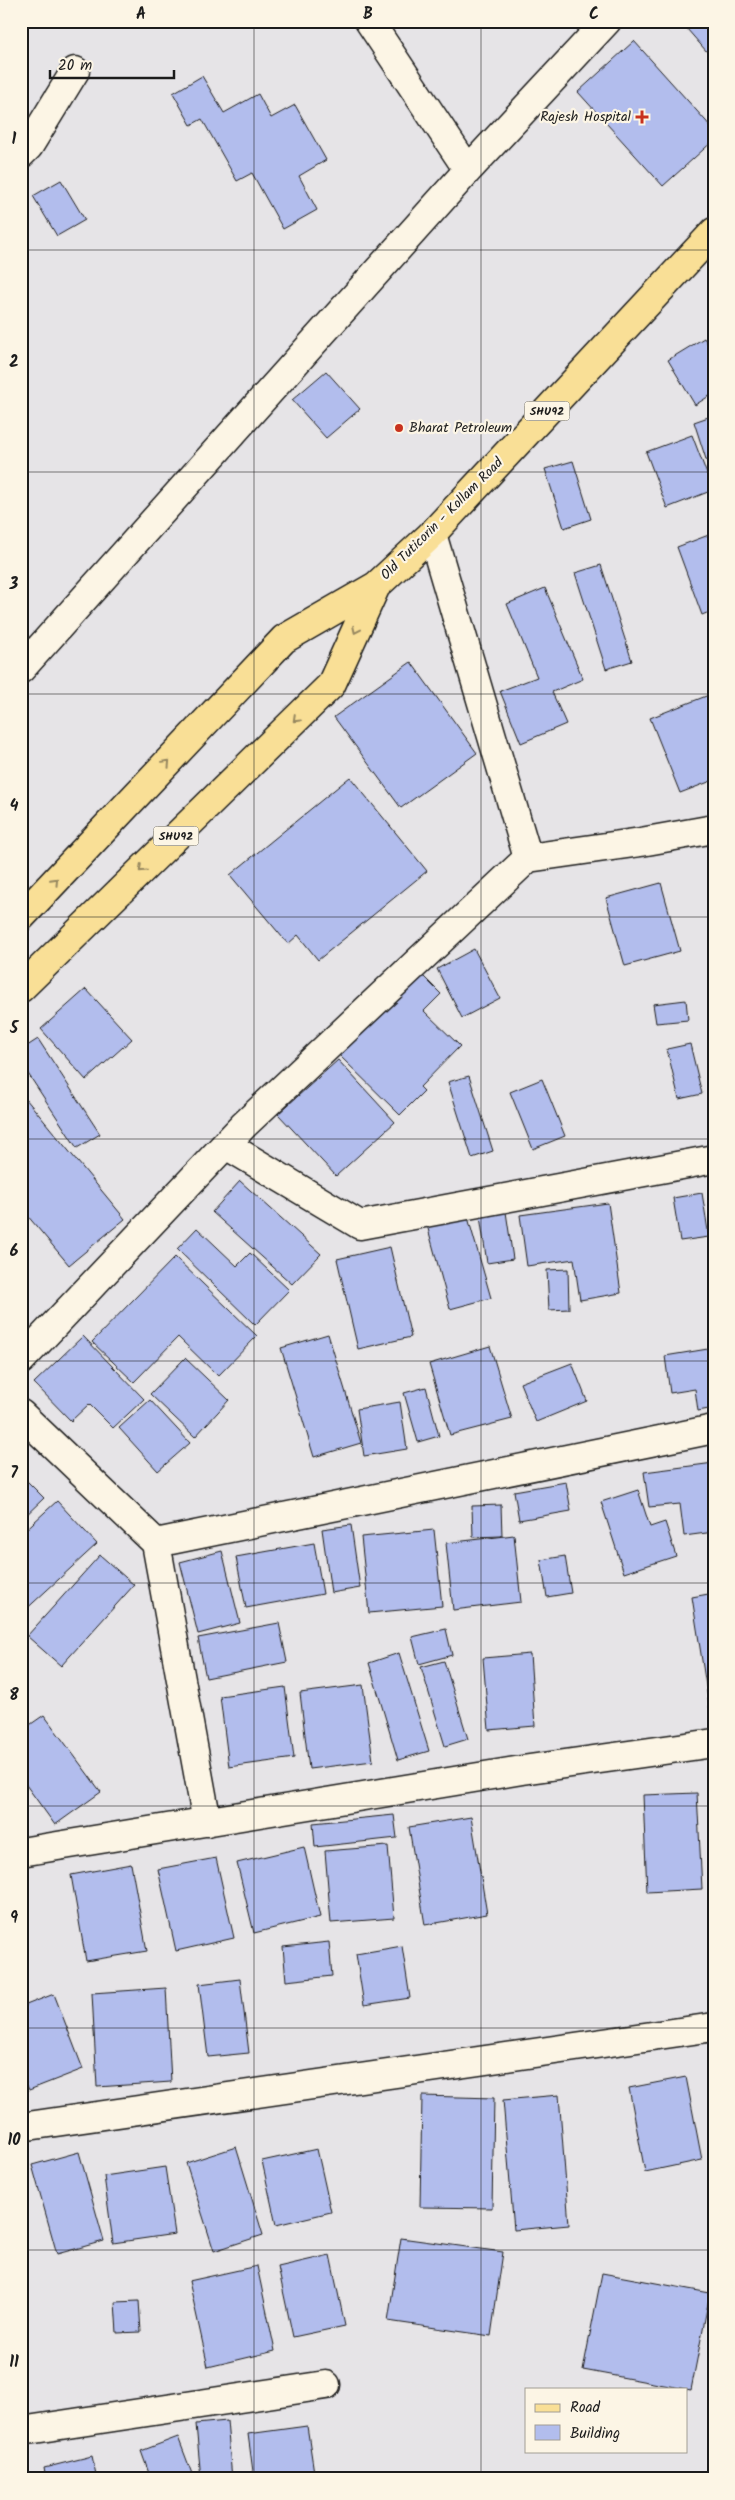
<svg xmlns="http://www.w3.org/2000/svg" width="735" height="2500" viewBox="0 0 735 2500" font-family="Kalam,sans-serif">
<style>
.building{fill:#b2bded;stroke:#1c1c1c}
.lines{fill:none;stroke-linecap:round;stroke-linejoin:round}
.street-casing{stroke:#1c1c1c;stroke-width:31}
.primary-casing{stroke:#1c1c1c;stroke-width:31}
.street{stroke:#fcf5e5;stroke-width:28}
.primary{stroke:#f9df96;stroke-width:28}
.oneway{stroke:#96875f}
.grid{fill:none;stroke:#1c1c1c;stroke-width:1;stroke-opacity:0.55}
.poi-dot{fill:#c8321e;stroke:#fcf5e5;stroke-width:2}
.labels{text-anchor:middle;dominant-baseline:central;stroke-width:4.5;stroke-linejoin:round;paint-order:stroke}
.shield{fill:#fcf5e5;stroke:#5f5d58;stroke-width:1}
.shield-label{font-size:12px;font-weight:bold;fill:#1c1c1c}
.poi-label{font-size:14px;fill:#1c1c1c;stroke:#fcf5e5;text-anchor:end}
.street-label{font-size:14px;fill:#1c1c1c;stroke:#fcf5e5}
.neatline{fill:none;stroke:#1c1c1c;stroke-width:2}
.grid-label{font-size:16px;text-anchor:middle;font-weight:bold;fill:#1c1c1c}
</style>
<rect width="100%" height="100%" fill="#e6e4e7"/>
<filter id="ink" filterUnits="userSpaceOnUse"><feTurbulence type="fractalNoise" baseFrequency=".02" numOctaves="2"/><feDisplacementMap in="SourceGraphic" scale="10" xChannelSelector="R" yChannelSelector="G"/><feConvolveMatrix kernelMatrix="1 2 1 2 8 2 1 2 1" color-interpolation-filters="sRGB"/></filter>
<g filter="url(#ink)">
<path class="building" d="M680,21H714V60Z
M634,41L714,130V140L663,186L578,92Z
M202,76L224,113L258,94L271,118L295,105L326,160L299,176L317,210L283,229L252,173L237,181L202,119L191,125L173,93Z
M61,180L85,220L57,236L33,196Z
M704,338L714,354V393L695,405L668,360Z
M326,371L360,409L326,438L292,400Z
M714,415V484L694,422Z
M692,435L713,490L667,508L646,452Z
M573,461L591,519L564,528L545,469Z
M714,533V610L702,615L677,547Z
M601,565L632,661L606,669L575,573Z
M545,588L583,679L552,692L566,724L521,743L500,691L537,677L507,604Z
M411,662L477,753L401,808L334,717Z
M714,693V780L680,793L650,718Z
M350,777L427,871L318,960L298,935L288,944L230,875Z
M661,883L680,951L625,966L606,898Z
M474,949L500,998L462,1018L437,969Z
M419,972L441,994L424,1011L460,1046L420,1087L424,1091L400,1115L338,1054Z
M86,989L132,1039L86,1080L41,1029Z
M686,1000L688,1020L656,1023L653,1004Z
M38,1039L100,1134L77,1148L21,1063V1050Z
M690,1044L702,1094L679,1099L667,1049Z
M338,1060L395,1122L336,1176L278,1114Z
M469,1076L493,1151L472,1158L448,1082Z
M542,1079L565,1136L533,1149L510,1092Z
M21,1093L125,1219L69,1265L21,1208Z
M240,1181L321,1254L292,1284L212,1212Z
M702,1193L709,1237L680,1241L673,1198Z
M608,1203L621,1293L580,1300L574,1259L527,1266L520,1215Z
M506,1212L513,1259L487,1263L480,1216Z
M467,1214L491,1298L450,1309L427,1225Z
M197,1228L237,1266L250,1253L289,1290L255,1325L177,1249Z
M390,1247L411,1337L358,1349L337,1259Z
M175,1257L257,1336L218,1376L178,1337L134,1382L92,1342Z
M568,1269L569,1309L549,1310L547,1270Z
M328,1334L361,1443L314,1457L281,1348Z
M83,1336L144,1399L113,1428L89,1404L71,1421L34,1383Z
M490,1346L512,1419L450,1435L429,1364Z
M714,1348V1408L698,1411L695,1389L670,1393L665,1356Z
M185,1358L229,1400L195,1437L150,1394Z
M572,1363L587,1401L536,1422L520,1383Z
M426,1387L439,1436L418,1442L404,1393Z
M150,1400L190,1443L158,1471L119,1428Z
M400,1402L407,1449L364,1456L357,1409Z
M714,1463V1532L684,1536L680,1504L649,1507L644,1472Z
M21,1475L44,1498L21,1520Z
M566,1482L571,1511L519,1520L514,1491Z
M638,1490L650,1527L665,1522L676,1556L624,1573L601,1502Z
M57,1501L97,1544L21,1614V1534Z
M501,1505L502,1536L473,1537L472,1506Z
M351,1525L360,1588L331,1593L322,1529Z
M434,1530L442,1606L369,1613L361,1537Z
M514,1535L521,1602L453,1610L446,1543Z
M314,1543L323,1594L246,1608L236,1557Z
M222,1551L240,1623L198,1634L180,1562Z
M100,1555L134,1585L61,1666L27,1636Z
M565,1556L571,1593L547,1597L541,1560Z
M714,1593V1724H712L692,1597Z
M279,1623L287,1662L206,1678L198,1638Z
M446,1629L452,1655L419,1664L412,1637Z
M399,1653L429,1751L398,1760L369,1663Z
M530,1654L535,1726L489,1730L483,1658Z
M444,1661L468,1739L445,1746L421,1667Z
M363,1685L373,1761L309,1769L300,1693Z
M285,1687L294,1758L229,1767L220,1696Z
M44,1715L101,1792L55,1825L21,1778V1731Z
M697,1793L702,1889L647,1892L643,1795Z
M394,1815L397,1838L315,1847L313,1823Z
M471,1817L487,1914L425,1925L409,1827Z
M388,1846L394,1918L331,1923L325,1851Z
M304,1847L320,1917L254,1933L237,1863Z
M216,1858L234,1938L176,1951L158,1869Z
M131,1864L147,1951L86,1961L71,1875Z
M329,1942L332,1976L286,1981L283,1947Z
M402,1946L410,1998L364,2005L356,1954Z
M240,1979L249,2053L208,2057L199,1984Z
M166,1988L171,2082L97,2087L92,1993Z
M54,1994L83,2069L29,2090L21,2071V2007Z
M686,2077L702,2160L645,2172L629,2088Z
M559,2095L569,2225L514,2230L503,2100Z
M422,2096L494,2098L492,2208L420,2207Z
M236,2147L263,2235L214,2251L186,2163Z
M317,2149L331,2212L276,2225L262,2161Z
M79,2152L104,2241L57,2254L32,2165Z
M165,2167L175,2234L113,2243L104,2176Z
M401,2238L503,2252L491,2336L388,2321Z
M330,2255L345,2326L293,2337L278,2267Z
M257,2266L275,2351L208,2367L189,2281Z
M602,2273L710,2293L691,2390L583,2370Z
M139,2301L141,2332L117,2333L115,2302Z
M227,2421L232,2479H201L196,2424Z
M307,2426L315,2479H254L248,2434Z
M178,2437L194,2479H151L141,2451Z
M92,2456L97,2479H46L44,2468Z
M21,2471H25L27,2479H21Z"/>
<g class="lines">
<defs>
<path id="street" d="M369,21L468,170
M21,154L29,146L75,71
M432,534L528,858
M21,669L468,170L607,21
M226,1145L360,1225L714,1159
M21,1360L244,1125L528,858L641,842L714,829
M21,1414L156,1543L207,1822
M156,1543L714,1429
M21,1852L522,1770L714,1743
M21,2127L714,2027
M21,2431L326,2385"/>
<path id="primary" d="M21,917L284,639L376,586
M21,988L331,685L376,586L432,534L714,232"/>
</defs>
<use href="#street" class="street-casing"/>
<use href="#primary" class="primary-casing"/>
<use href="#street" class="street"/>
<use href="#primary" class="primary"/>
</g>
<defs><path id="oneway-chevron" d="M-2-3.5L2.5 0L-2 3.5" fill="none" stroke-width="1.6" stroke-linecap="round" stroke-linejoin="round" transform="scale(1.25)"/></defs>
<g class="oneway">
<use href="#oneway-chevron" transform="translate(356 630) rotate(115)"/>
<use href="#oneway-chevron" transform="translate(296 719) rotate(136)"/>
<use href="#oneway-chevron" transform="translate(167 763) rotate(-47)"/>
<use href="#oneway-chevron" transform="translate(142 869) rotate(136)"/>
<use href="#oneway-chevron" transform="translate(55 881) rotate(-47)"/>
</g>
</g>
<path class="grid" d="M254,21V2479M481,21V2479M21,250H714M21,472H714M21,694H714M21,917H714M21,1139H714M21,1361H714M21,1583H714M21,1806H714M21,2028H714M21,2250H714"/>
<g class="poi-dot">
<path d="M639.5 109.5h5v5h5v5h-5v5h-5v-5h-5v-5h5z"/>
<circle cx="399" cy="428" r="5"/>
</g>
<g class="labels">
<g class="shield">
<rect x="524.5" y="401.5" width="45" height="19" rx="4"/>
<rect x="153.5" y="826.5" width="45" height="19" rx="4"/>
</g>
<g class="shield-label">
<text x="547" y="411">SHU92</text>
<text x="176" y="836">SHU92</text>
</g>
<g class="poi-label">
<text x="631" y="117">Rajesh Hospital</text>
<text x="409" y="428" text-anchor="start">Bharat Petroleum</text>
</g>
<g class="street-label">
<text transform="translate(442 519) rotate(-45)">Old Tuticorin - Kollam Road</text>
</g>
</g>
<rect width="735" height="2500" fill="none" stroke="#fcf5e5" stroke-width="55"/>
<rect x="525" y="2388" width="162" height="65" fill="#fcf5e5" stroke="#a29e95"/>
<rect x="535" y="2404" width="25" height="8" fill="#f9df96" stroke="#a29e95"/>
<text x="570" y="2412" font-size="15" fill="#1c1c1c">Road</text>
<rect x="535" y="2425" width="25" height="15" fill="#b2bded" stroke="#a29e95"/>
<text x="570" y="2438" font-size="15" fill="#1c1c1c">Building</text>
<path d="M50 70v8h124v-8" fill="none" stroke="#1c1c1c" stroke-width="2.5"/>
<text x="58" y="70" font-size="15" fill="#1c1c1c" stroke="#fcf5e5" stroke-width="4" paint-order="stroke">20 m</text>
<rect x="28" y="28" width="680" height="2444" class="neatline"/>
<g class="grid-label">
<text x="141" y="19">A</text>
<text x="368" y="19">B</text>
<text x="594" y="19">C</text>
<text x="14" y="144">1</text>
<text x="14" y="367">2</text>
<text x="14" y="589">3</text>
<text x="14" y="811">4</text>
<text x="14" y="1033">5</text>
<text x="14" y="1256">6</text>
<text x="14" y="1478">7</text>
<text x="14" y="1700">8</text>
<text x="14" y="1923">9</text>
<text x="14" y="2145">10</text>
<text x="14" y="2367">11</text>
</g>
</svg>
